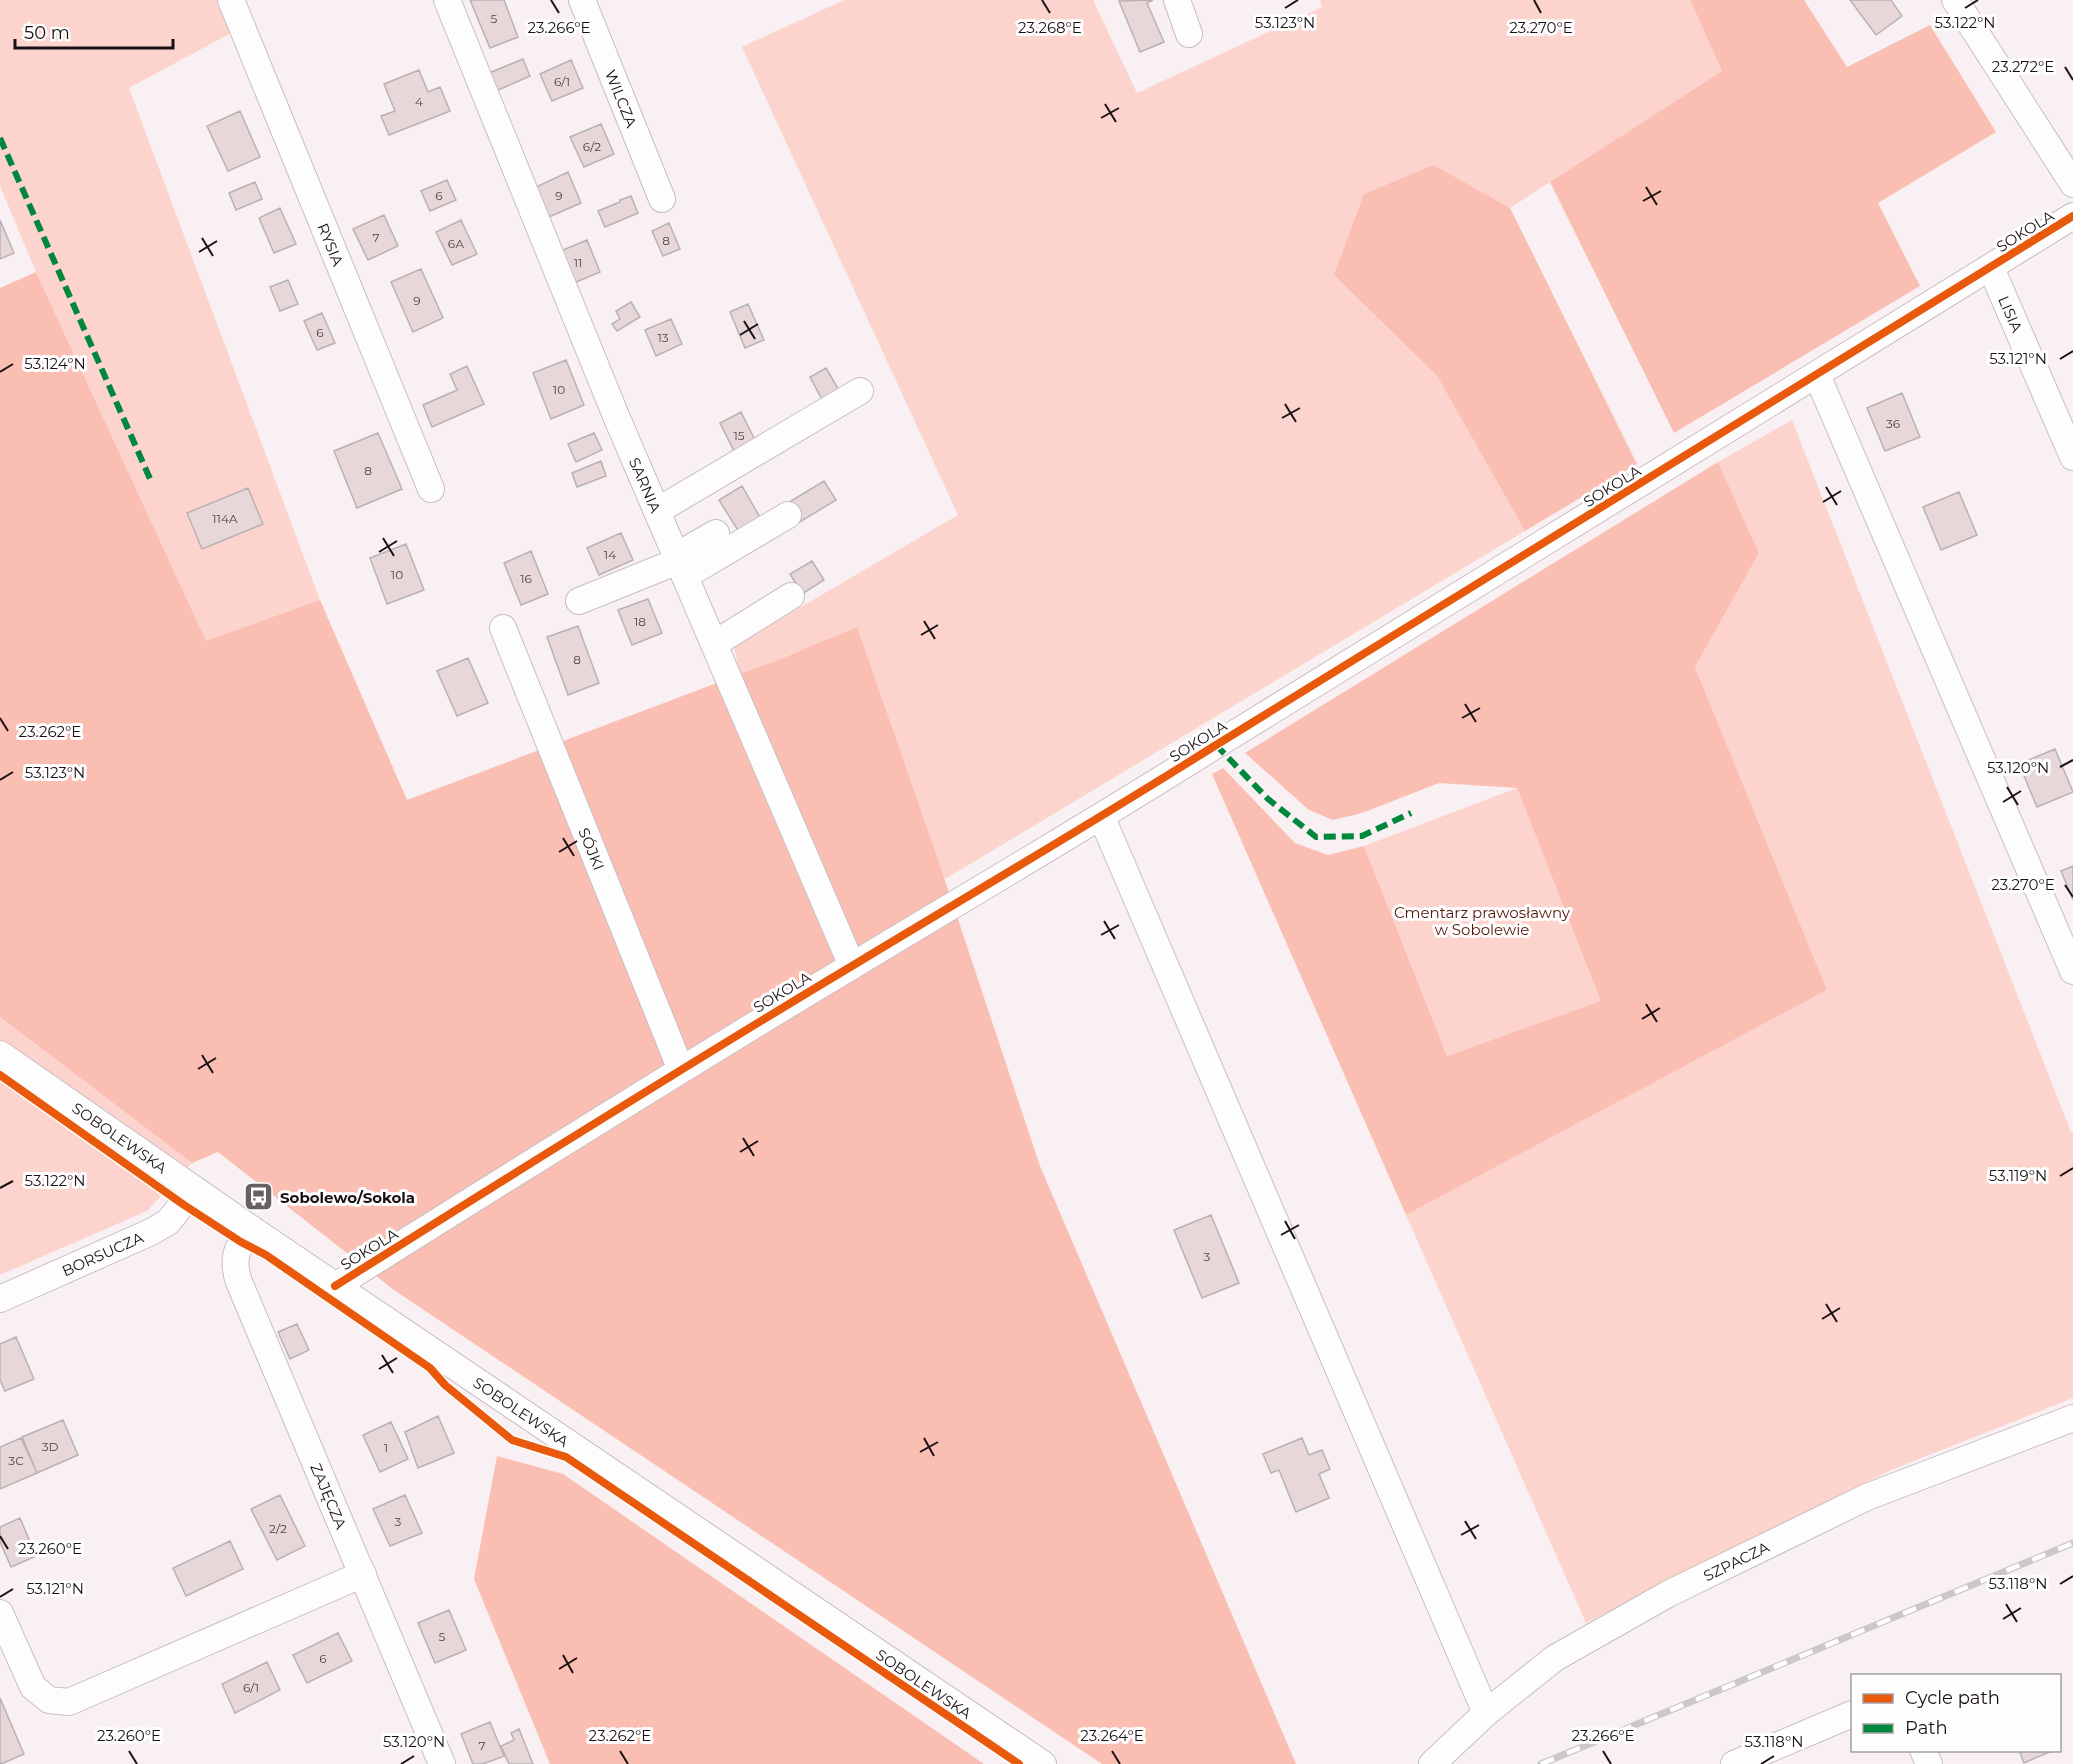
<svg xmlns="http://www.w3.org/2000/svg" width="2073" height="1764" viewBox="0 0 2073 1764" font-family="Montserrat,sans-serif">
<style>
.green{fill:#fcd4cd}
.forest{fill:#fbbeb2}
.building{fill:#e7d7d9;stroke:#bab1b2;stroke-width:1.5}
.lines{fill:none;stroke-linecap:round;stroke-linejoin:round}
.minor-casing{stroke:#c8bec2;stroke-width:28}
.minor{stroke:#fefdfd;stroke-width:26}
.rail-casing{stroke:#cac8c8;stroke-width:7}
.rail{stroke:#fefefe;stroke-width:4.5;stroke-dasharray:14;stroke-linecap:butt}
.quiet{stroke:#00873e;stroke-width:6;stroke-dasharray:12 6;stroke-linecap:butt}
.cycleway-casing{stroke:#fefefe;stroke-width:11}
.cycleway{stroke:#e8590c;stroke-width:8}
.ticks{fill:none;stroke:#1a1114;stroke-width:2}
.labels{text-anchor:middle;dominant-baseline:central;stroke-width:6;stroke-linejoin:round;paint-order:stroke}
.number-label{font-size:12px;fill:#4e4446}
.street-label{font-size:15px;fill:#1a1114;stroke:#fefefe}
.park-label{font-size:15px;fill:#551609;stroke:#fefefe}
.poi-label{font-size:15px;font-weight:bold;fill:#1a1114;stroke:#fefefe;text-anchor:start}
.ticks-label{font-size:15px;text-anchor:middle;fill:#1a1114;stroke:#fefefe;stroke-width:6;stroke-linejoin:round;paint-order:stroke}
</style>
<rect width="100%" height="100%" fill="#f9f0f3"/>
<path class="green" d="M0,0H218L231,33L129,88L320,600L206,642L36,272L0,186Z
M844,0H1093L1137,93L1322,7L1320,0H1690L1722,71L1510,208L1434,165L1334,275L1437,376L1525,531L945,879L857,628L740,675L734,646L958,515L742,47Z
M1792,420L2071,1132H2073V1398L1891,1470L1586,1623L1406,1215L1827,990L1695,667L1759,553L1718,462Z
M1517,788L1602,1001L1447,1056L1364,846Z
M0,1017L192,1163L147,1211L0,1275Z"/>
<path class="forest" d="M1690,0H1804L1847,67L1930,25L1996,132L1878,203L1920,286L1674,433L1550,182L1722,71Z
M1434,165L1510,208L1637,464L1525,531L1437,376L1334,275L1364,194Z
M36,272L206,641L320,600L407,800L783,658L857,627L938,859L1040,1166L1296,1764H1102L394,1290L218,1152L192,1163L0,1017V288Z
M1718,462L1759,553L1695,667L1827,990L1406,1215L1212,774L1223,768L1295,843L1328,855L1364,846L1447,1056L1601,1001L1517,788L1439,783L1362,813L1333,820L1309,810L1245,753Z
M497,1456L563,1474L984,1764H550L474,1579Z"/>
<path class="building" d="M470,0H504L518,37L490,48Z
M1153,0L1147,3L1164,42L1140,52L1119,1Z
M1850,0H1891L1902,16L1876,35Z
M523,59L530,76L496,91L489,73Z
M571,60L583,88L552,101L540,74Z
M419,70L428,92L440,87L450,111L389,135L381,116L395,111L384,84Z
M240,111L260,157L228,171L207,126Z
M601,124L614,154L584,167L570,137Z
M568,172L581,203L549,217L536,187Z
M447,180L456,200L430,211L421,191Z
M255,182L262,199L236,210L229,193Z
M631,196L638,213L605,227L598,211L620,202V200Z
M280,208L296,244L274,253L259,218Z
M384,215L398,246L368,260L353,229Z
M0,220L14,253L0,259Z
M461,220L477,254L452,265L436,232Z
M669,223L680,249L663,256L652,231Z
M587,240L600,272L569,285L556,253Z
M421,269L443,318L413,332L391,282Z
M288,280L298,304L280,311L270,287Z
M631,302L640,317L617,331L612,324L620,319L616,311Z
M748,304L764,340L745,348L730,312Z
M322,313L335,343L317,350L304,321Z
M671,319L682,344L656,356L645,330Z
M566,360L584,405L551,419L533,373Z
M467,366L484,404L432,427L423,405L457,390L450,374Z
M826,368L843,397L826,407L810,377Z
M1902,393L1920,437L1885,451L1867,408Z
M741,412L758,446L737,457L720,423Z
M378,433L402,489L357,508L334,451Z
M594,433L602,450L576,462L568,444Z
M601,461L606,476L577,487L572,473Z
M824,481L836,500L798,523L786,504Z
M742,486L761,519L739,532L719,500Z
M248,488L263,524L202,549L187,513Z
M1959,492L1977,535L1941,550L1923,507Z
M621,533L633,560L599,575L587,548Z
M406,544L424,590L387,604L370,558Z
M531,551L548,594L521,605L504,563Z
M812,561L824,580L802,594L790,574Z
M648,599L662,633L632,645L618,610Z
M578,626L599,683L568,695L547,637Z
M468,658L488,703L457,716L437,671Z
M2055,749L2073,792L2037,807L2019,764Z
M2073,866V900L2061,871Z
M1211,1215L1239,1283L1202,1298L1174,1230Z
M297,1324L309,1350L290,1359L278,1332Z
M16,1337L34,1379L5,1391L0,1380V1344Z
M438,1416L454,1453L418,1468L405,1432Z
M63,1420L78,1455L37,1473L22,1437Z
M391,1422L408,1459L380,1472L363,1435Z
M21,1438L37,1473L0,1489V1447Z
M1302,1438L1309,1455L1322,1450L1330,1469L1319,1474L1329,1498L1296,1512L1279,1470L1271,1473L1263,1454Z
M280,1495L305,1546L277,1560L251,1509Z
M405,1495L422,1533L390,1546L373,1509Z
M20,1518L36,1556L11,1567L0,1542V1527Z
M230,1541L243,1569L186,1596L173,1568Z
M449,1610L466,1650L435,1663L418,1623Z
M338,1633L352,1661L307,1683L293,1655Z
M267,1662L280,1690L235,1713L222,1684Z
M0,1698L24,1754L1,1764H0Z
M490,1722L504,1756L483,1764H473L461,1734Z
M519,1729L533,1764H509L501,1746L514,1740L511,1733Z
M2019,1750H2054L2024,1763Z"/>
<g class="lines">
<defs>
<g id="minor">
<path id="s1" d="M231,0L431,489"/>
<path id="s2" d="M447,0L616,416L852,966"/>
<path id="s3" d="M582,0L662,199"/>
<path d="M1177,0L1189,34"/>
<path d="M1955,0L2073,184"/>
<path id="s4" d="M1991,268L2073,457"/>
<path d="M1817,375L2073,971"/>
<path d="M657,511L860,391"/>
<path d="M676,556L716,533"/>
<path d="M685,576L788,515"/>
<path d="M579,601L678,561"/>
<path id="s5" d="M503,628L681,1070"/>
<path d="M714,644L791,596"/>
<path d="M1102,818L1486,1713"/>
<path id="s6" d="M0,1054L250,1228L1043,1764"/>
<path id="s7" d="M250,1228C237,1248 231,1258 239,1282L442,1764"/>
<path d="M335,1286C507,1178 678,1070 852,966C974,892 1096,821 1216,745L2073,216"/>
<path id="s8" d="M0,1299L151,1232L168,1222L194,1190"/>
<path d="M0,1613L33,1687L49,1700L69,1702L363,1574"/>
<path d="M1923,1750L1929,1764"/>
<path id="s9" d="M1432,1764L1486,1713L1555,1658L1668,1594L1867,1497L2073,1418"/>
<path d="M1734,1764L1852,1714"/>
</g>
</defs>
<use href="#minor" class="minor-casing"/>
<use href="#minor" class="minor"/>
<defs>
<path id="rail" d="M1541,1764L2073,1543"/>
</defs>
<use href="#rail" class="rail-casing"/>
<use href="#rail" class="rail"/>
<path class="quiet" d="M0,138L151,481
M1216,745L1268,799L1316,837L1362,836L1411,813"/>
<defs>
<path id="cycleway" d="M0,1075L184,1205L241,1242L266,1255L430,1368L445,1385L512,1440L566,1457L1019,1764
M335,1286C507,1178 678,1070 852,966C974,892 1096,821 1216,745L2073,216"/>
</defs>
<use href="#cycleway" class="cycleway-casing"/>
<use href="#cycleway" class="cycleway"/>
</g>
<path class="ticks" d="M551,0L559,13M1042,0L1050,13M1534,0L1541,13M1285,8L1298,0M1965,8L1978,0M2065,67L2073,80M1105,104L1116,122M1101,118L1119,108M1646,187L1657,205M1643,201L1661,191M202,238L213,256M199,252L217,241M744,321L755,339M740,335L758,324M2060,359L2073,351M0,372L13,364M1285,404L1296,422M1282,418L1300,408M1826,487L1837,505M1823,502L1841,491M383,538L394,556M379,552L397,541M924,621L935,639M921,635L938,625M1465,704L1476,722M0,718L8,731M1462,718L1480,708M2060,767L2073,760M0,780L13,772M2007,787L2018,805M2003,802L2021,791M563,838L574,856M559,852L577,841M2065,885L2073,897M1104,921L1115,939M1101,935L1119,925M1646,1004L1657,1022M1642,1019L1660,1008M202,1055L213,1073M198,1069L216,1058M743,1138L754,1156M740,1152L758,1141M2060,1176L2073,1168M0,1188L13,1181M1285,1221L1295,1239M1281,1235L1299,1225M1826,1304L1837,1322M1822,1319L1840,1308M382,1355L393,1373M379,1369L397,1358M924,1438L934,1456M920,1452L938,1442M1465,1521L1476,1539M1461,1535L1479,1525M0,1536L8,1549M2060,1584L2073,1576M0,1597L13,1589M2006,1604L2017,1622M2003,1619L2021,1608M563,1655L573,1673M559,1669L577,1658M129,1751L137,1764M620,1751L628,1764M1112,1751L1120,1764M1603,1751L1611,1764M401,1764L414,1756M1761,1764L1774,1756"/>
<defs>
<symbol id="bus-square" viewBox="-11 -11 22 22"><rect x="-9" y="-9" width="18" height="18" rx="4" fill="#685f62" stroke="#fefefe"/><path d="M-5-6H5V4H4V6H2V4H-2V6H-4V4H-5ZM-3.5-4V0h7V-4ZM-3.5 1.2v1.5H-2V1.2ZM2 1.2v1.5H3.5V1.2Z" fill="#fff"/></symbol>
</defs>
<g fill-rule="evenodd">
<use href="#bus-square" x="242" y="1180" width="33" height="33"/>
</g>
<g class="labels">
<g class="number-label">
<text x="494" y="18">5</text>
<text x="562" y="81">6/1</text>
<text x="419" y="101">4</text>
<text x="592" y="146">6/2</text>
<text x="439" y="195">6</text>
<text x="559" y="195">9</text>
<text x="376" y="237">7</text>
<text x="666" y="240">8</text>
<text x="456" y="243">6А</text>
<text x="578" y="262">11</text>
<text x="417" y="300">9</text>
<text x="320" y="332">6</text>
<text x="663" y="337">13</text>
<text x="559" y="389">10</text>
<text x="1893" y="423">36</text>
<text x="739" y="435">15</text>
<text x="368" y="470">8</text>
<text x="225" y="518">114А</text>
<text x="610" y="554">14</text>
<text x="397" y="574">10</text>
<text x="526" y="578">16</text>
<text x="640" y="621">18</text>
<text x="577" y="659">8</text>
<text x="1207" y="1256">3</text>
<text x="50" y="1446">3D</text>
<text x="386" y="1447">1</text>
<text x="16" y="1460">3C</text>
<text x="398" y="1521">3</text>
<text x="278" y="1528">2/2</text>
<text x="442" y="1636">5</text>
<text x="323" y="1658">6</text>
<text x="251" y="1687">6/1</text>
<text x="482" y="1745">7</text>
</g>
<g class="street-label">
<text stroke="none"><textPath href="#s3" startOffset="106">WILCZA</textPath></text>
<text transform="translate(2025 231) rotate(-32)">SOKOLA</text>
<text stroke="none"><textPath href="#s1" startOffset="264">RYSIA</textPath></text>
<text stroke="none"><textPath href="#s4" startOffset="50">LISIA</textPath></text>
<text stroke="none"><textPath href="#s2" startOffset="524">SARNIA</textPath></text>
<text transform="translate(1612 486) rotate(-32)">SOKOLA</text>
<text transform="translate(1198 741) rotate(-32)">SOKOLA</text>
<text stroke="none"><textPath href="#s5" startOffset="238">SÓJKI</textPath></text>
<text transform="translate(782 992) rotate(-31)">SOKOLA</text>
<text stroke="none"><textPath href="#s6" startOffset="146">SOBOLEWSKA</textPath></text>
<text transform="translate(369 1249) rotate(-32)">SOKOLA</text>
<text stroke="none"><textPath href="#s8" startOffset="112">BORSUCZA</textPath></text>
<text stroke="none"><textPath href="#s6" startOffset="632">SOBOLEWSKA</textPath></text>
<text stroke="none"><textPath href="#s7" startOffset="290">ZAJĘCZA</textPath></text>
<text stroke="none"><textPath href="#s9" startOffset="368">SZPACZA</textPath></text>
<text stroke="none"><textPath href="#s6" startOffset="1118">SOBOLEWSKA</textPath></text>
</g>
<g class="park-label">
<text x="1482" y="912">Cmentarz prawosławny<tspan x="1482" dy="17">w Sobolewie</tspan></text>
</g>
<g class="poi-label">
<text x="280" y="1197">Sobolewo/Sokola</text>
</g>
</g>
<g class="ticks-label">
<text x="1285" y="28">53.123°N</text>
<text x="1965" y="28">53.122°N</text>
<text x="559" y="33">23.266°E</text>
<text x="1050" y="33">23.268°E</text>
<text x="1541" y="33">23.270°E</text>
<text x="2023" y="72">23.272°E</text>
<text x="2018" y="364">53.121°N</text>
<text x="55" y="369">53.124°N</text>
<text x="50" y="737">23.262°E</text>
<text x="2018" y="773">53.120°N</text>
<text x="55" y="778">53.123°N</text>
<text x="2023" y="890">23.270°E</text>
<text x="2018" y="1181">53.119°N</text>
<text x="55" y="1186">53.122°N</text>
<text x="50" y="1554">23.260°E</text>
<text x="2018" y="1589">53.118°N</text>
<text x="55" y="1594">53.121°N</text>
<text x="129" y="1741">23.260°E</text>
<text x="620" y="1741">23.262°E</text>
<text x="1112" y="1741">23.264°E</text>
<text x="1603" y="1741">23.266°E</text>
<text x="414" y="1747">53.120°N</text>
<text x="1774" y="1747">53.118°N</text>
</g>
<rect x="1851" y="1674" width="210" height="78" fill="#fefefe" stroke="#a39fa0" stroke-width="1.5"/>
<rect x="1863" y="1694" width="30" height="9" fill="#e8590c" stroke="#a39fa0" stroke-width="1.5"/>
<text x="1905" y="1704" font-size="18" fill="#1a1114">Cycle path</text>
<rect x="1863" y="1724" width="30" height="9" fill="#00873e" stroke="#a39fa0" stroke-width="1.5"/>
<text x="1905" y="1734" font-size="18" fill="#1a1114">Path</text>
<path d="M15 39v9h158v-9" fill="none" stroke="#1a1114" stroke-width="3"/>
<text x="24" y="39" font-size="18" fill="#1a1114" stroke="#fefefe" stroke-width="4.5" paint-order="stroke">50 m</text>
</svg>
